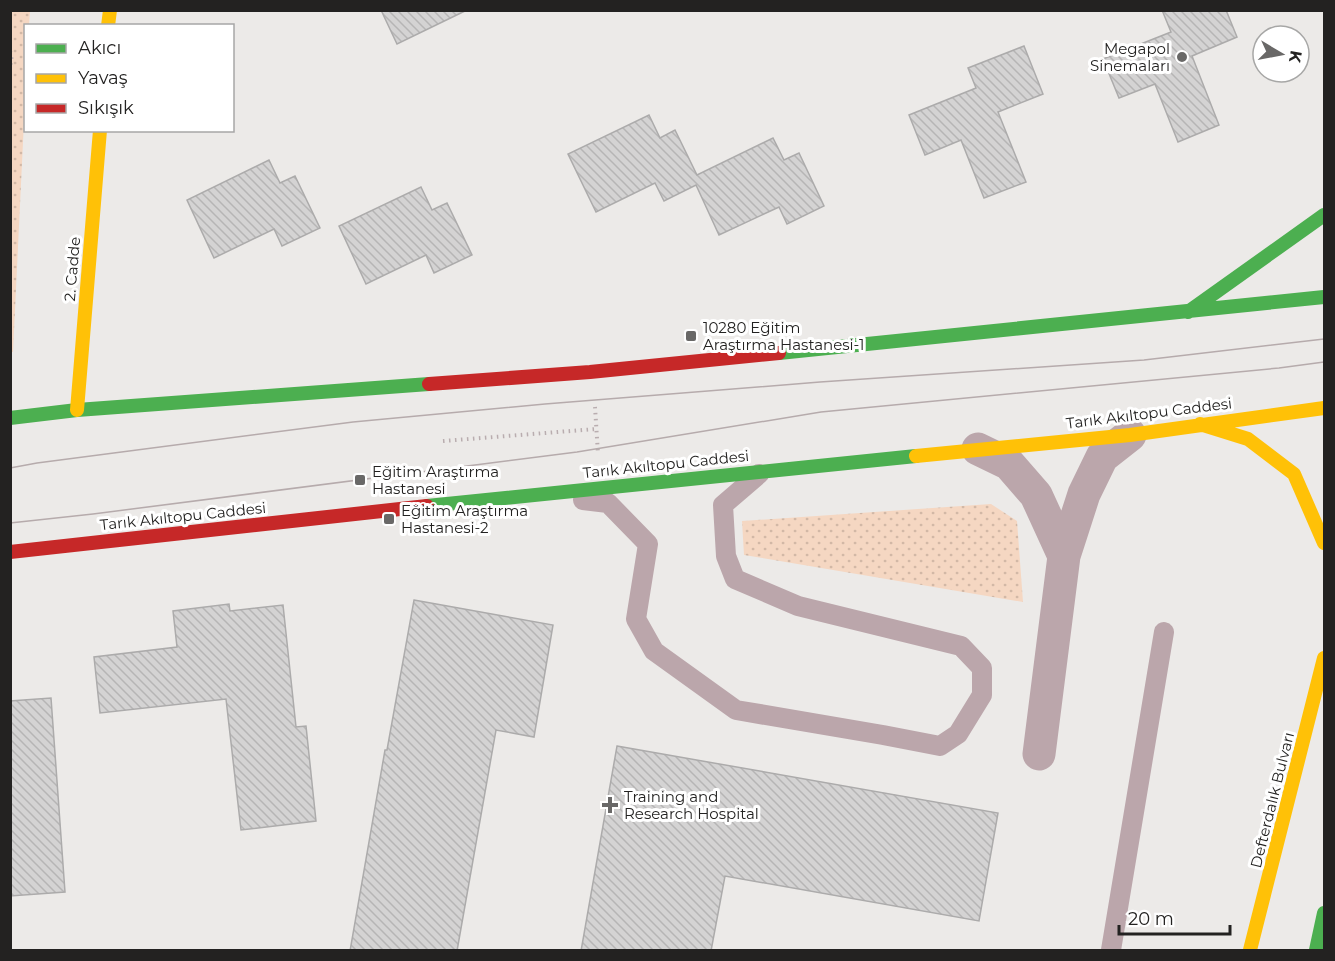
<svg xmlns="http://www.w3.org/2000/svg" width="1335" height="961" viewBox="0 0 1335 961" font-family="Montserrat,sans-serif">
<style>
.grass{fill:url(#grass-dots)}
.building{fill:url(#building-back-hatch);stroke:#acabab;stroke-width:1.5}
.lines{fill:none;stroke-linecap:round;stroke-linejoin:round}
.path{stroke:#b9adaf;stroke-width:4;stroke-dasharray:1.5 4.5;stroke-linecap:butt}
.lane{stroke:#bba6ab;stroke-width:20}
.street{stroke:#bba6ab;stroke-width:33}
.fast{stroke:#4caf50;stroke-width:14}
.slow{stroke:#ffc107;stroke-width:14}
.jam{stroke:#c62828;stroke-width:14}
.tram{stroke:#b6abac;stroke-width:1.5}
.poi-dot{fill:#696867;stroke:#fff;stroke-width:2}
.labels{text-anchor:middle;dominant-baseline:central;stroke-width:6;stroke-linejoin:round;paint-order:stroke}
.poi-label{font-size:15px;fill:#232221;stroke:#fff;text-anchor:start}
.street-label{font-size:15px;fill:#232221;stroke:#fff}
</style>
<defs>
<pattern id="grass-dots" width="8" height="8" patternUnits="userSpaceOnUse" patternTransform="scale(1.5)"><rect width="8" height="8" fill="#f5d7c2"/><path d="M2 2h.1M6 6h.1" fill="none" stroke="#d2b8a6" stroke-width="1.8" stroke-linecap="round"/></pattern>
<pattern id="building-back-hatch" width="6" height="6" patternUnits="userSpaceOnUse" patternTransform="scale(1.5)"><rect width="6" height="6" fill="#d4d3d3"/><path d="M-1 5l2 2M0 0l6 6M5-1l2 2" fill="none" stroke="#b6b5b5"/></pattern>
</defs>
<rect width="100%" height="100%" fill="#eceae8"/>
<path class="grass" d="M10,11H30L29,25L26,26L25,100L13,352H11Z
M991,504L1017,521L1023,602L744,555L742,521Z"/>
<path class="building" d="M381,10H467L397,44Z
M1162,10H1226L1237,37L1192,56L1219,125L1178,142L1155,84L1119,98L1103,59L1171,32Z
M1024,46L1043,94L998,112L1026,182L984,198L961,140L925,155L909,115L976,88L968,68Z
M649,115L660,138L675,130L697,175L773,138L784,160L799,153L824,206L787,224L779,207L719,235L696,185L664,201L655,183L596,212L568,154Z
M269,160L280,183L295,176L320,228L282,246L274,229L214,258L187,200Z
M421,187L432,210L447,203L472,255L434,273L426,255L366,284L339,226Z
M414,600L553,625L534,737L496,730L457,951H350L385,750H387Z
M229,604L230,611L283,605L296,727L306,726L316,821L241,830L226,699L100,713L94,657L177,647L173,611Z
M51,698L65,892L10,896V701Z
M617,746L998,813L979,921L725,876L711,951H581Z"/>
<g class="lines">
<path class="path" d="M10,52L12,54L10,68
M595,407L598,454
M443,441L596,429"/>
<path class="lane" d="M583,500L608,503L648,544L636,619L654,651L736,710L883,735L940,746L958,734L982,695V668L961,646L798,606L735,579L726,556L723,505L759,474
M1111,950L1164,632"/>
<path class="street" d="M978,449L1009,464L1036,495L1064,556
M1039,754L1064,556L1084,494L1102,457L1130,435"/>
<path class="fast" d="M1188,312L1324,215
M779,353L1324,297
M10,418L77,410L429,384
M427,506L916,456
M1316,950L1324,913"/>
<path class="slow" d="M108,26L110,10
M77,410L100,130
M1200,424L1248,439L1294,474L1324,543
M916,456L1130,435L1324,408
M1250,950L1324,658"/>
<path class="jam" d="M429,384L590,372L779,353
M10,552L427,506"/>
<path class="tram" d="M10,468L37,463L353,422L545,404L820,382L1144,360L1324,339
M10,523L93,514L577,452L821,412L1279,368L1324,362"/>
</g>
<g class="poi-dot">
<circle cx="1182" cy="57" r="6"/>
<rect x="685" y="330" width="12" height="12" rx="3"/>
<rect x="354" y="474" width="12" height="12" rx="3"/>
<rect x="383" y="513" width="12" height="12" rx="3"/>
<path d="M607 796h6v6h6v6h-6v6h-6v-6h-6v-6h6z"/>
</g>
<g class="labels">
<g class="poi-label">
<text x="1170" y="48" text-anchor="end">Megapol<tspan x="1170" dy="17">Sinemaları</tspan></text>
<text x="703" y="327">10280 Eğitim<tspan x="703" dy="17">Araştırma Hastanesi-1</tspan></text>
<text x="372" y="471">Eğitim Araştırma<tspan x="372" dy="17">Hastanesi</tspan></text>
<text x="401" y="510">Eğitim Araştırma<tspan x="401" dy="17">Hastanesi-2</tspan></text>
<text x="624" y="796">Training and<tspan x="624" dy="17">Research Hospital</tspan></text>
</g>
<g class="street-label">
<text transform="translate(72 269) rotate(-85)">2. Cadde</text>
<text transform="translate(1149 413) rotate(-7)">Tarık Akıltopu Caddesi</text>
<text transform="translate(666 464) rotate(-6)">Tarık Akıltopu Caddesi</text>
<text transform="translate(183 516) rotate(-6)">Tarık Akıltopu Caddesi</text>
<text transform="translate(1272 800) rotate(-76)">Defterdalık Bulvarı</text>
</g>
</g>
<rect width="1335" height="961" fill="none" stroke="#232221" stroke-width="24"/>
<rect x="24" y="24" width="210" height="108" fill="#ffffff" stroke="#a7a7a6" stroke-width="1.5"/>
<rect x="36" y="44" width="30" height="9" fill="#4caf50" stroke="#a7a7a6" stroke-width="1.5"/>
<text x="78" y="54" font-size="18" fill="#232221">Akıcı</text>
<rect x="36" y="74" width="30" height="9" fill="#ffc107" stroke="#a7a7a6" stroke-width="1.5"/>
<text x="78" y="84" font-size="18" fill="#232221">Yavaş</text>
<rect x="36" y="104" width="30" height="9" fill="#c62828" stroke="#a7a7a6" stroke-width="1.5"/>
<text x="78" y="114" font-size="18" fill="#232221">Sıkışık</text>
<g transform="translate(1281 54) rotate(100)"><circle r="28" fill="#ffffff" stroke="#a7a7a6" stroke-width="1.5"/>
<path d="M0-4.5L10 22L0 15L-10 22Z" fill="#696867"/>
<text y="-9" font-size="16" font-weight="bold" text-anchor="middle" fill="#232221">K</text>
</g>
<path d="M1119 925v9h111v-9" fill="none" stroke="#232221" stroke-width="3"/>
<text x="1128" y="925" font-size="18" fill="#232221" stroke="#ffffff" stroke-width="4.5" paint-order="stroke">20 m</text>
</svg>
